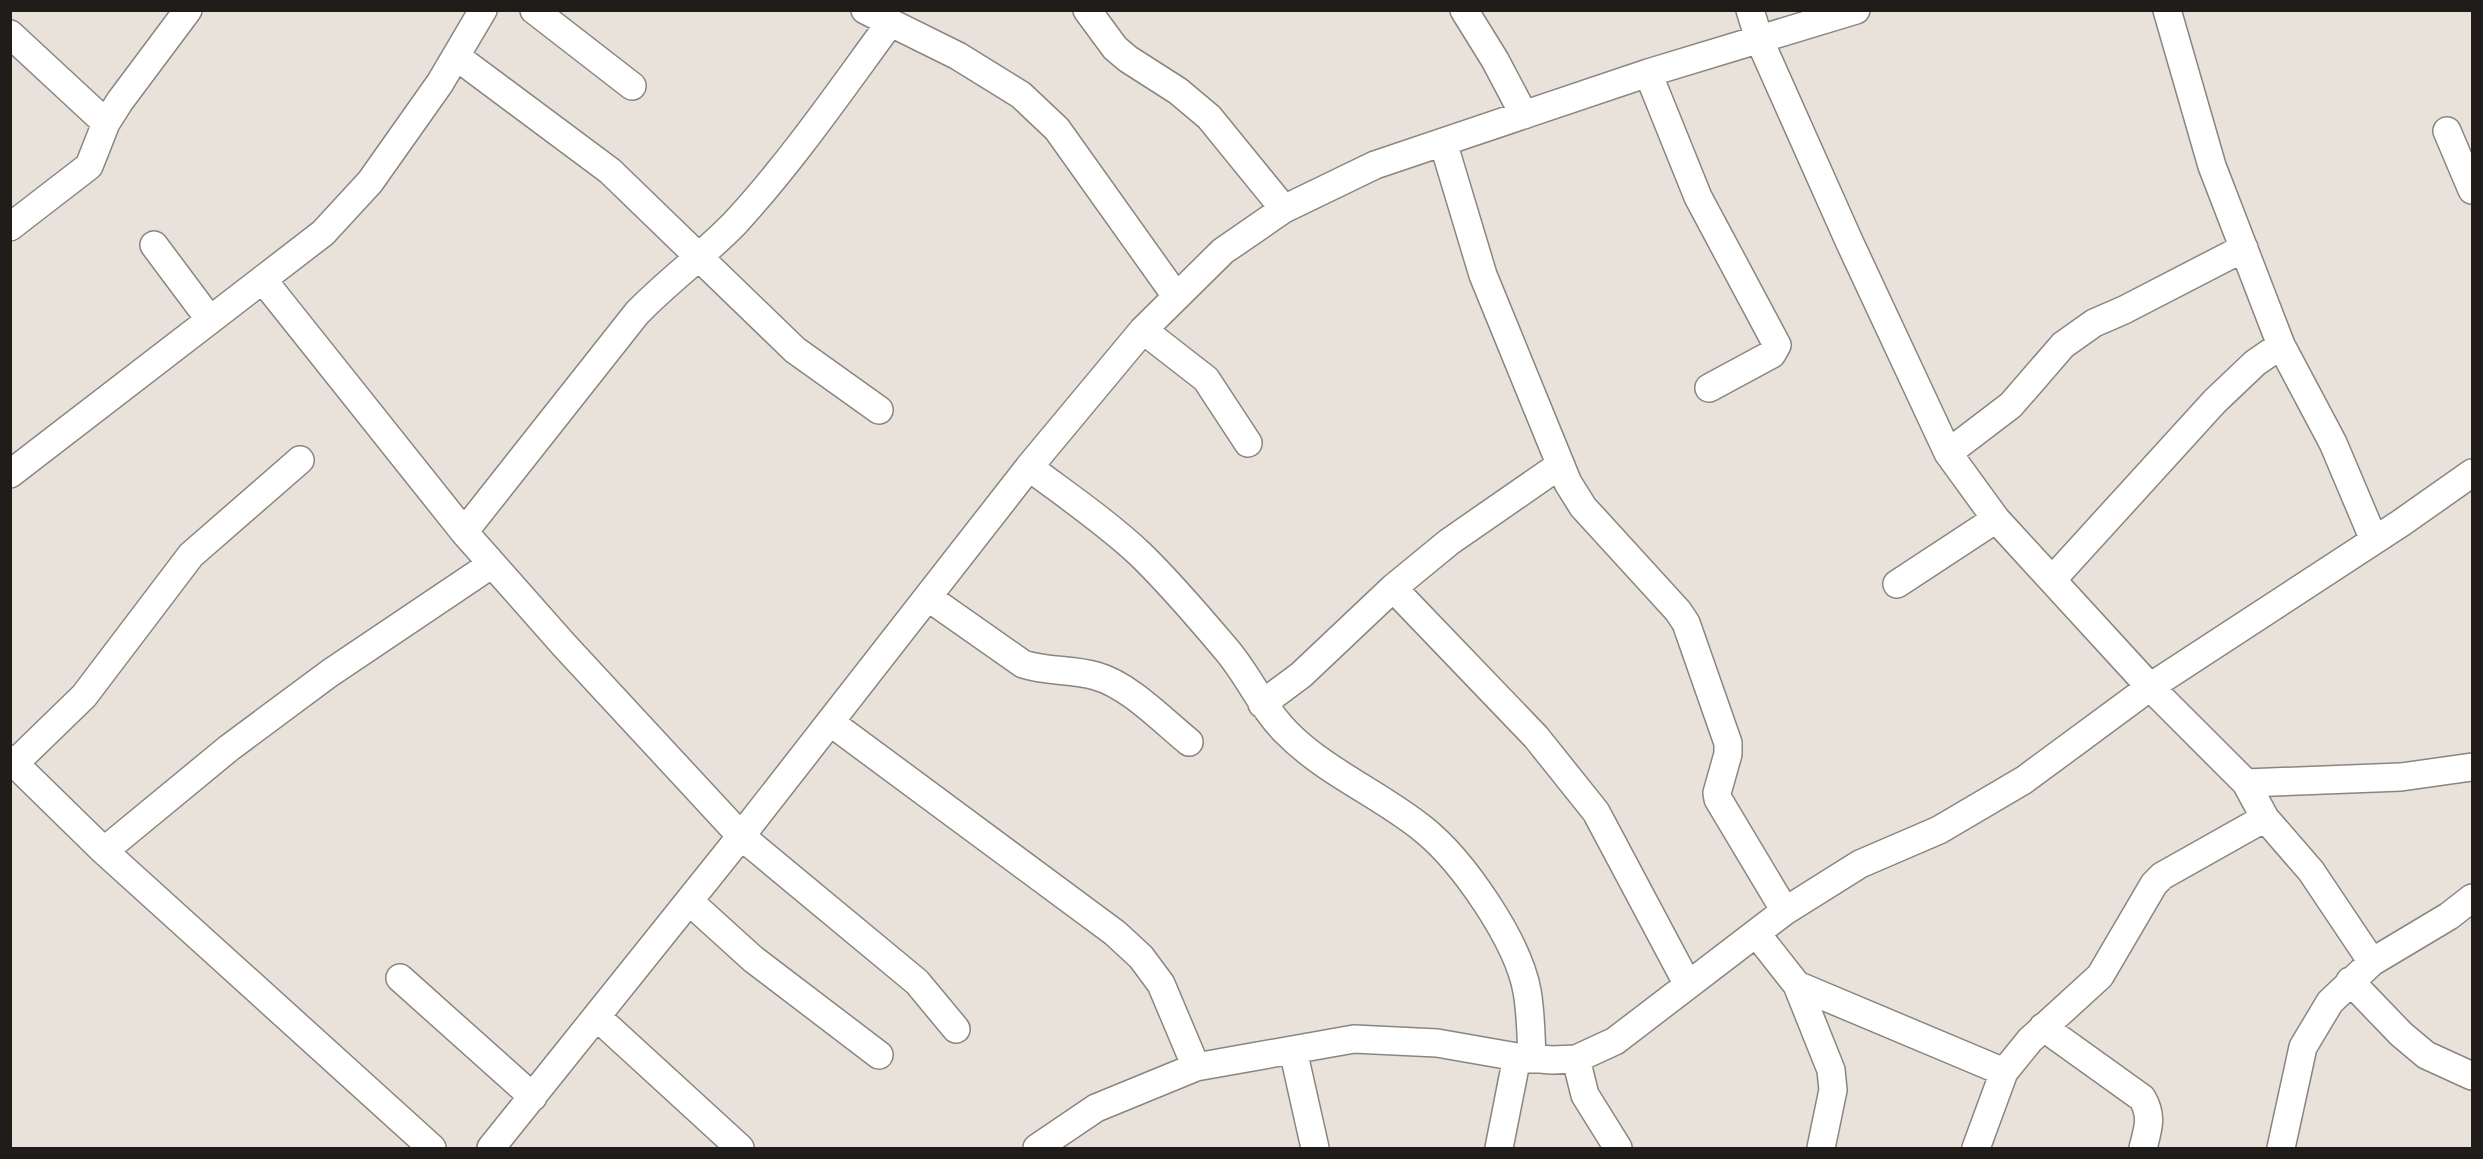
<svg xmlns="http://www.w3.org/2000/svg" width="2483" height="1159" viewBox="0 0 2483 1159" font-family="Bitter,serif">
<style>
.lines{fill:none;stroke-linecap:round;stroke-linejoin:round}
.minor-casing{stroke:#8b857f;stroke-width:30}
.minor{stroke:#fff;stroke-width:27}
</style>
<rect width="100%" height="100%" fill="#e8e2db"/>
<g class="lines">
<defs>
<path id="minor" d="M534,10L632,86
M865,10L958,56L1021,95L1057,129L1176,296
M1087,10L1115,48L1128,59L1178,91L1209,117L1284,209
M1464,10L1495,60L1524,115
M1750,10L1759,39L1849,241L1948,453L1996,519L2150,687L2246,783L2265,818L2311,871L2372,962
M2167,10L2212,166L2281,345L2333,443L2374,540
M10,34L106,123
M457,57L610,171L795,350L879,410
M1648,73L1698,197L1777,345L1772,354L1709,388
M2447,131L2472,190
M1443,142L1483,275L1568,483L1583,507L1678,611L1686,623L1728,743V754L1717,793L1718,799L1785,911
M10,227L89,166L106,123L120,101L188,10
M154,245L210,320
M263,280L464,532L564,645L741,836L917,982L956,1029
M1143,330L1206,379L1248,443
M1948,453L2011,405L2063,345L2094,323L2124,310L2244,248
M1029,467C1066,495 1106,522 1140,554C1170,583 1198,616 1225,648C1248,674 1261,707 1286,732C1325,772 1380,794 1423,829C1463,861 1518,941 1527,991C1531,1013 1531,1037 1532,1059
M10,474L323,233L370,182L440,83L483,10
M464,532L637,313C668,281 704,255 735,223C792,161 840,91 890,23
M2052,580L2215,401L2255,363L2281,345
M1897,584L1996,519
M1393,588L1536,737L1596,812L1688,985
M929,598L1023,664C1047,672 1072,669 1096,676C1129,685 1163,721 1189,742
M1262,704L1301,675L1393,588L1449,542L1560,465
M830,722L1115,933L1141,957L1161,984L1196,1067
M10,759L104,851L432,1148
M15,763L84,696L191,555L300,460
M2246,783L2401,777L2472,767
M104,851L229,748L330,673L492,564
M689,901L753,959L879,1055
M1756,933L1797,985L1831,1070L1833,1090L1821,1148
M400,978L533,1097
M2350,981L2401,1034L2426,1055L2472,1076
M1797,985L2004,1072
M597,1017L740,1148
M2043,1027L2142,1098C2153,1116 2148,1129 2143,1148
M1293,1050L1315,1148
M1576,1059L1585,1095L1618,1148
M491,1148L741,836L1029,467L1143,330L1223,251L1284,209L1375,165L1648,73L1856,10
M1037,1148L1096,1108L1196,1067L1354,1039L1437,1043L1517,1057L1552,1060L1576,1059L1615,1041L1785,911L1860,864L1939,830L2024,780L2150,687L2401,523L2472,473
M1499,1148L1517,1057
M1976,1148L2004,1072L2030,1040L2100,976L2154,884L2162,876L2265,818
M2281,1148L2303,1047L2330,1002L2372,962L2449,916L2472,898"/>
</defs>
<use href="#minor" class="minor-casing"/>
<use href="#minor" class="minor"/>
</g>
<rect width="2483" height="1159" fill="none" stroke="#1f1c1a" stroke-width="24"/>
</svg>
